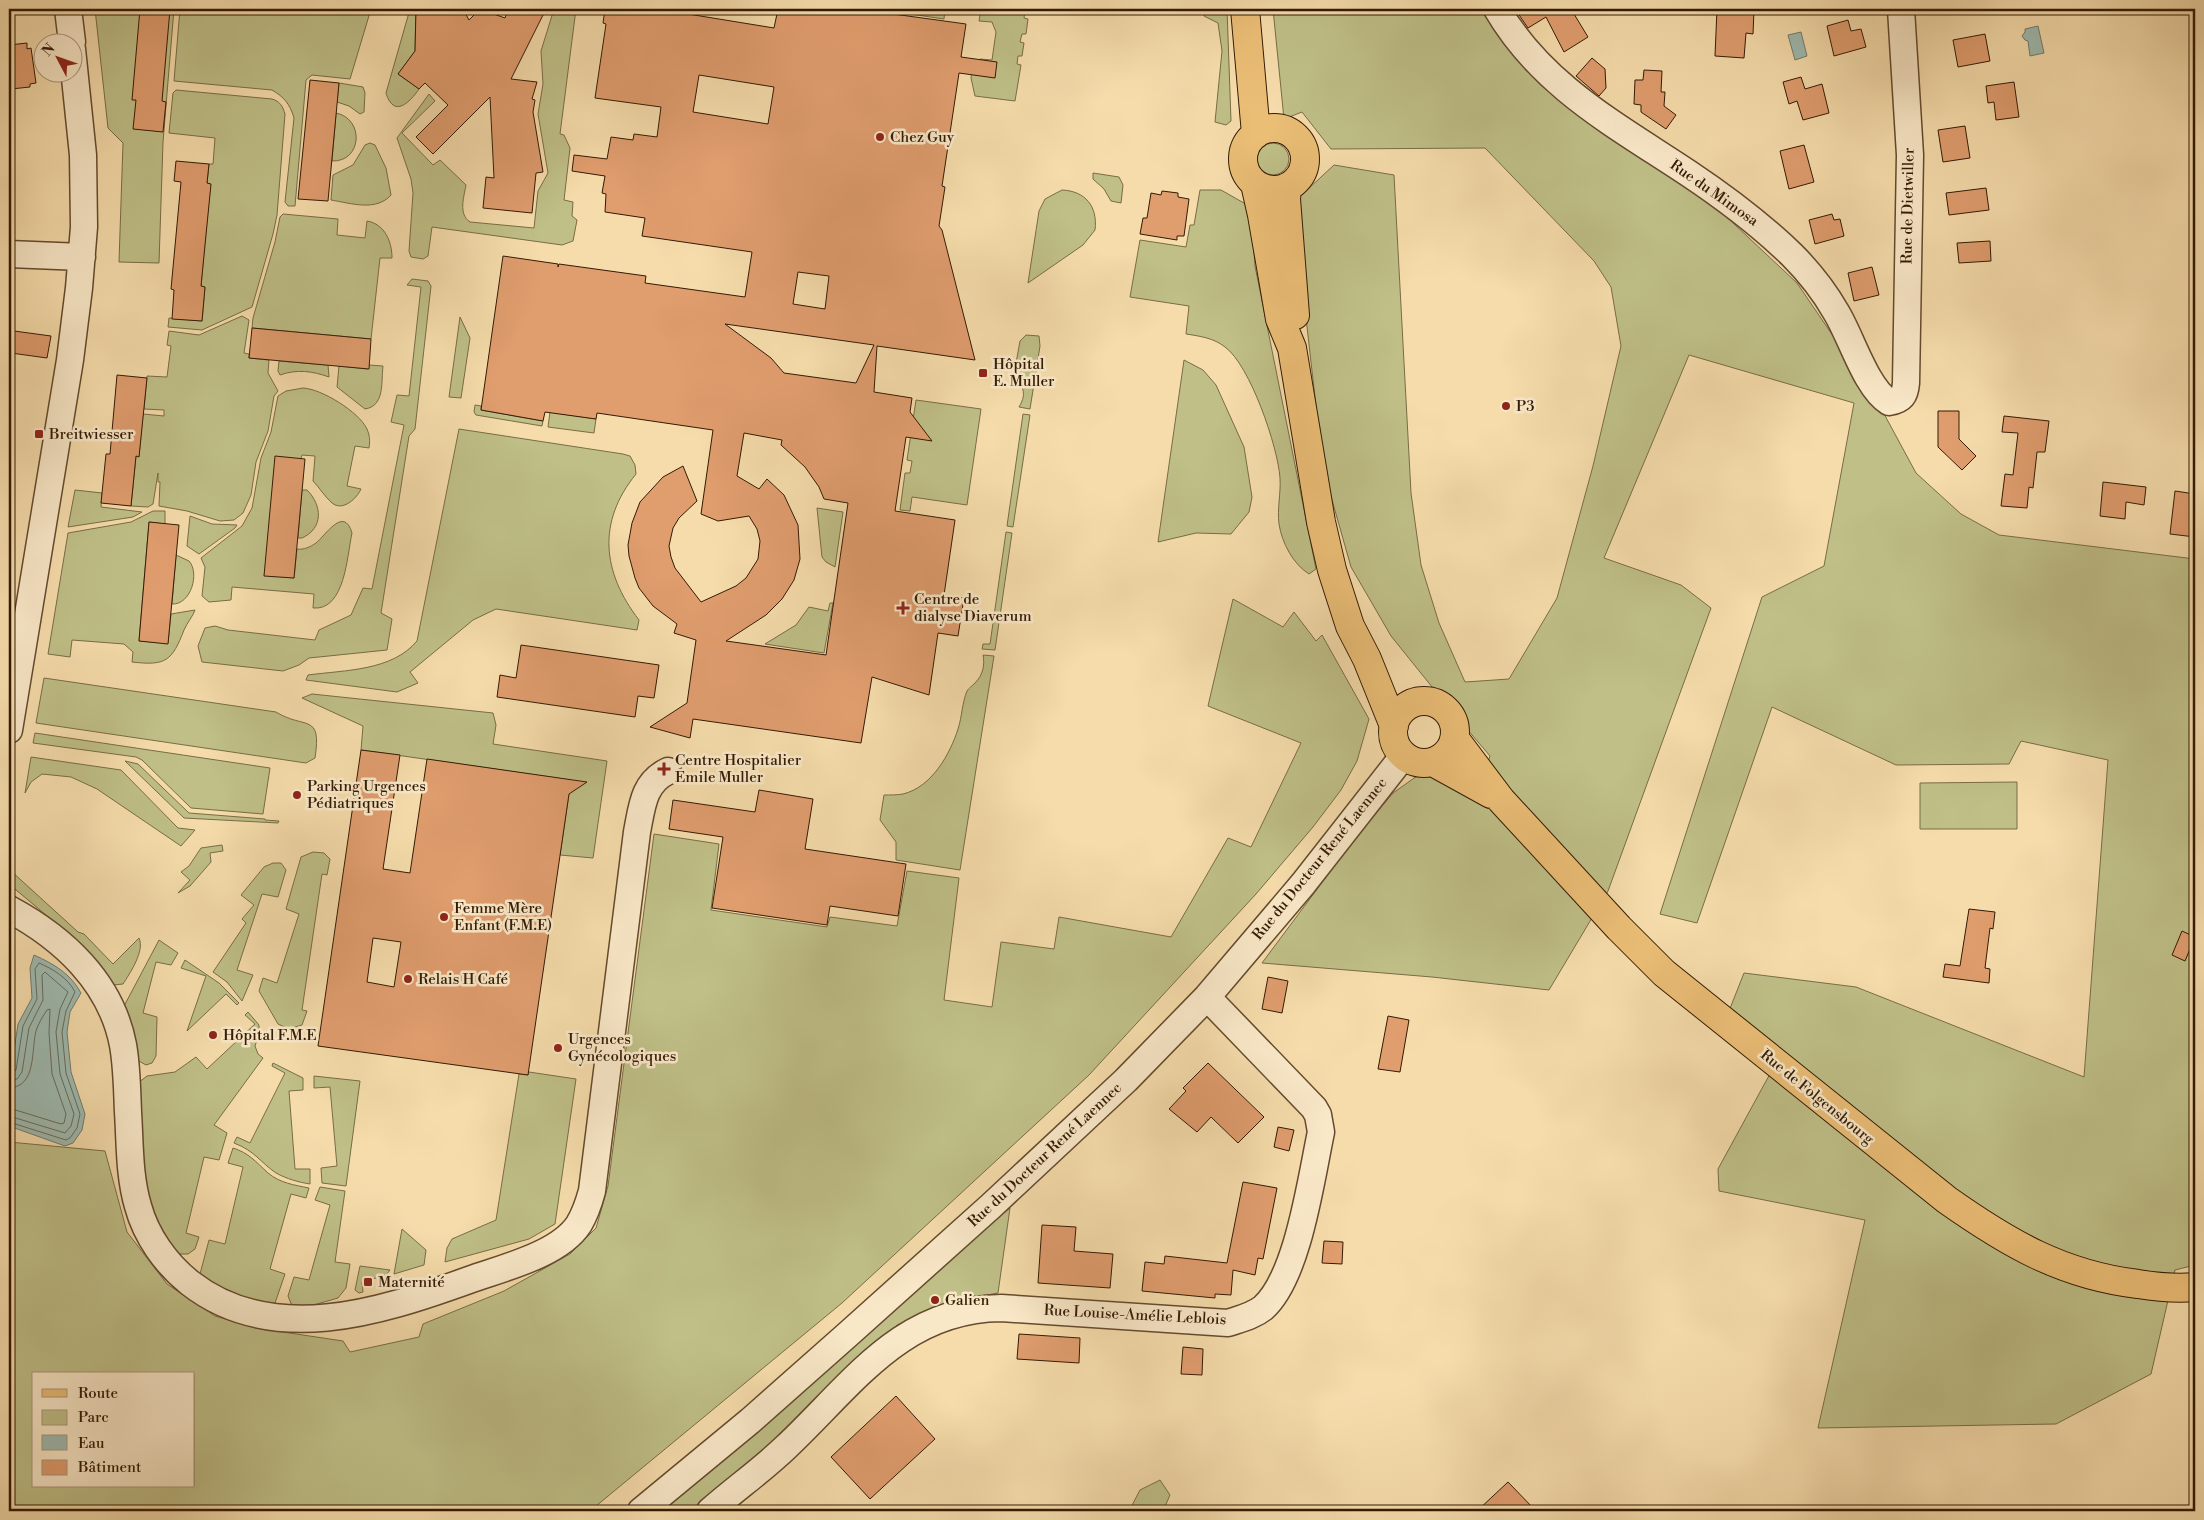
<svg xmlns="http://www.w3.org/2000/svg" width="2204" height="1520" viewBox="0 0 2204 1520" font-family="'Libre Bodoni',serif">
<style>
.green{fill:#bfbf87;stroke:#796c46;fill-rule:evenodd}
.water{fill:#9ebab0;stroke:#737a6b}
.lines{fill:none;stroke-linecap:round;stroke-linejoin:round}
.shore{stroke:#686a5a;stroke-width:1}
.building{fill:#e09d6e;stroke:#331a04;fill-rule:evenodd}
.minor-casing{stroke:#644a2e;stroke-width:29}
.major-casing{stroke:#331a04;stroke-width:30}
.minor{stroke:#f9e8c8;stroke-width:26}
.major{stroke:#ebbe76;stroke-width:28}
.poi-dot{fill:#8f2418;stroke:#f9e8c8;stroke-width:2}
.labels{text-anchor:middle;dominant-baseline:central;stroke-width:5;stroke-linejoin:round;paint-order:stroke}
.poi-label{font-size:15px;fill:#331a04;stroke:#f9e8c8;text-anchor:start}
.street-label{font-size:15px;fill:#331a04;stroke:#f9e8c8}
</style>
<rect width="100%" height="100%" fill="#f6dcab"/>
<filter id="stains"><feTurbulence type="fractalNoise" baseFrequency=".004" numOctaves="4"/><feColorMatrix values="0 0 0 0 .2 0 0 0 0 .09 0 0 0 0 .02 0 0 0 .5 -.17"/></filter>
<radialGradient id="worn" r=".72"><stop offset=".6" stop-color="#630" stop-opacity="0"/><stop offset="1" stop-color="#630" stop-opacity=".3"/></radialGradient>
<path class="green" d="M95,9H174L163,142L159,263L119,262L123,143L108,128Z
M180,9H371L350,79L312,75L306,80L295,206H288L285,202L294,118C290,104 284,97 272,90L174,81Z
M410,9H416L415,51L398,74L419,89C410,102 394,119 386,93Z
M554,9H576L560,134L564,135L570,148L564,200L573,202L572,216L577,220L573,241L562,245L432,227L428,256L423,259L411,257L409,251L413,193L411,179L397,138L429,94L435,101L402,133L433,165L440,160L466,185C464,197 458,214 470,222L534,228L538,191L548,173L538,114L543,84L541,51Z
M876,9H945L944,19Z
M981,9H1029H1025L1024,18L1028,19L1026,34H1022L1020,42L1024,43L1022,56H1018L1017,64L1021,65L1015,101L975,96L971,78L972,71L979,72L980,59L992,60L996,32L992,22L979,21Z
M1205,9H1227L1231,121L1226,125L1215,122L1222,51L1218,23L1204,16Z
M1273,9H1485L1685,178L1797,283L1876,399L1916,473L1961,514L1999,535L2195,559V1265L2175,1270L2151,1374L2056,1424L1818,1428L1865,1220L1719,1191L1718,1169L1777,1061L1729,1011L1744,973L1856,987L2084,1077L2108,760L2021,741L2009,764L1896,765L1772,707L1697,923L1660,914L1762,597L1824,566L1854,403L1689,355L1604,558L1681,585L1711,608L1608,891L1549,990L1432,977L1262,963L1356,837L1393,793L1417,776H1435L1477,795L1490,756L1449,708L1391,636L1351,567L1323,468L1293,203L1334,165L1394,175L1411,493L1421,565L1439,623L1465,682L1509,679L1557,598L1593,466L1621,346L1611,287L1594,261L1485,148L1331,149L1302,112L1284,119Z
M339,83L363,87L365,93L364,112L360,114L349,106L337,102Z
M176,90L272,99C280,101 283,107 285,114L277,215L273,234L252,307L202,330L168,327L169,318L202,321L205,287L201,286L210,184L207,183L209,164H213L215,138L169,133L173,93Z
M336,113C365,119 362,162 332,161Z
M370,143L375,145L386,168L391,195C376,212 350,203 331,200L333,175L353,165L365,145Z
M1257 159a16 16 0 1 1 32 0a16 16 0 1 1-32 0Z
M1093,173L1119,177L1123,185L1121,203L1111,201L1104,189L1093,179Z
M1062,190C1085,191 1098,206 1095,230L1083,245L1028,283L1039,211L1045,199Z
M1200,190H1221L1251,207L1255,266L1316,569L1309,574C1293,564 1282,543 1279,524C1277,509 1281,493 1280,478C1278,447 1250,365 1225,347C1214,338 1199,336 1186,334L1189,306L1130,297L1140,240L1186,247L1190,225H1194Z
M283,214L338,219L337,235L365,238L367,221C385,224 392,242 392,258H380L371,339L252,328L253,318L275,242L280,217Z
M412,279L428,281L431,286L415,429L409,436L381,613L392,619L387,650L309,658L299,665L283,671L202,662L198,646L205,628L215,626L228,630L315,640L319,630L351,615L363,588L372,589L404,425L391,422L397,395L409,396L421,287L407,285Z
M242,316L249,320L244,353L249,354V358L269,360L268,373L278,391L274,396L268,431L256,462L251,495L243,513L234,520L220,521L187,511L159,506L160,482H158V473L153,504L148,507L131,506L136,456H139L143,414L164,416V410L144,409L147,376L167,377L171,346L167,345L169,331L199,335Z
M460,317L470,338L461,398L449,397Z
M1026,335L1039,336L1040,346L1030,409L1019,407C1028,392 1022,387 1014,374L1020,341Z
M1184,360L1203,370L1216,385L1244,447L1252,497L1249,512L1231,534L1196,533L1158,542Z
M279,361L328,365L329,377C312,371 297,369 280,375L278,371Z
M369,365L383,366C381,382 385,406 365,409L337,387L339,366L368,369Z
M303,388C322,389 359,412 367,429C370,436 370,441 369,448L355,446L347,486L361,489C357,498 343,512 332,503C325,497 319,487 313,481L315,456L302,455L264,575L294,578L297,549C304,550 310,547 316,543C325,536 344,505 352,533C347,556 345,611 313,608L314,594L232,587L231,600L209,602L202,596L205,567L201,558L242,526L252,508L261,458L271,432L278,396L286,391Z
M916,400L981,409L967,505L912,497L910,511L900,510L905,473H910L912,461L907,460Z
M475,405L481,406V410L543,421L542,426L476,415L474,412Z
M550,412L596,419L594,433L548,427Z
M1023,414L1030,415L1013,527L1007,526Z
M459,429L623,454L630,456L635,465L636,474C597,522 602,572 639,620L637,630L496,609L473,620L410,672L418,683L397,692L306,680L308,675C345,670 392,671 417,641Z
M75,490L102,493L101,507L142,512L133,517L68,527Z
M302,490H307C322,505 324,528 302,538H298Z
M817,508L843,512L835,567L826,562L822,557Z
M153,511H165V524L149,522L139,641L168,643L171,614L195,610C193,616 187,623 184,630C172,661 166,666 132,662L133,652L124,644L72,640L70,657L48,654L68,533L131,522Z
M190,516L212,524L237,525L235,528L199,554L187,546Z
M1006,532L1012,533L995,650L982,649L983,644H990Z
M176,555L189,561C200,573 191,605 172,604Z
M1233,599L1283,627L1294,612L1316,641L1322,635L1369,719L1357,761L1341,790L1313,827L1256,894L1089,1075L842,1303L590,1511H9V1142L105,1151L127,1232L167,1284L215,1316L256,1328L343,1341L350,1352L419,1337L423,1324L504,1291L570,1254L596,1228L608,1186L654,834L719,844L711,910L827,927L830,917L897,926L907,871L959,878L944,1000L992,1007L1001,942L1054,949L1059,917L1171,937L1228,838L1251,847L1301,743L1208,706ZM34,1374H194V1486H34Z
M830,603H833L824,653L765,644L796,625L809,607L828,611Z
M983,655L994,656L960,870L896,860V842L880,820L884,795C890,795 897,795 903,794C932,787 950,754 958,729C962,717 962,703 967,691C969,688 972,686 975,683C983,675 985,665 983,655Z
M44,678L276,712C305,730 322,712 315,758L306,763L36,723Z
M312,694L493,713L496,725L493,744L607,761L593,858L560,855L571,780L361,750L363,726L302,698Z
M35,733L270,768L263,814L191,808L142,760L136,757L33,743Z
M31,757L121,770L178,828L195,830L181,846L97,789L71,777L42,774L31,782L25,793Z
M125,761L138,764L189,813L265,819V820L279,821L278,823L184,818Z
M2017,782V829H1920V783Z
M222,845L223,851L210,853L211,862L190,886L178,893L190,880L181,872L189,866L201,848Z
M313,852L324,853L330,859L327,875L322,874L302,1010L307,1011L302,1025L289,1029L278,1024L259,991L263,978L277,983L299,914L286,909L301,857Z
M273,863H281L286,870L278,897L262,894L237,970L253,975L242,1001L227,982L213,972L246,923L242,919L254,905L241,895L264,867Z
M11,871L78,932L84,934L113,964L139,938C145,951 130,973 123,984L113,985L71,936L9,884Z
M159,940L178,953L171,965L156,962L143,1013L157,1017L156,1056L152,1063L146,1065L137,1060L123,1008Z
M185,960L219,983L239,1003L237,1005L226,994L187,1031L206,976L181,968Z
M248,1012L259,1025V1034L255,1046L258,1054L263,1058L214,1125L227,1133L219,1160L204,1157L186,1233L199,1237L195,1249L188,1254H180L175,1253L160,1234L144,1186L138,1083L147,1076L175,1072L196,1057L207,1069L255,1024L245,1015Z
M273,1063L303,1078V1090L289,1091L295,1169H310V1184C298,1182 287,1179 276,1173C260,1162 255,1151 234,1143L237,1137L250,1143L285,1073L272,1066Z
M529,1072L576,1079L555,1224L529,1239L445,1262L447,1248L452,1239L496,1220L519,1074L528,1075Z
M314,1076L360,1081L346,1186L322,1183L321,1168L337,1166L330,1087L314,1088Z
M233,1148C249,1153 256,1162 268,1173C280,1183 294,1185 309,1188L306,1198L291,1194L270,1269L285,1274L275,1303L238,1300L200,1274L209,1240L225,1244L243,1167L228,1163Z
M320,1187L345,1191L335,1262L350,1264L346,1288L338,1298L300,1309L292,1306L288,1296L294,1277L309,1280L330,1205L315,1200Z
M1010,1208L998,1293L949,1302L897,1325L770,1447L698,1511H648Z
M402,1229L426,1250L424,1265L394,1274Z
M360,1266L390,1270L386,1275L362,1282L363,1292L359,1293L355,1290Z
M1160,1480L1170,1495L1163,1511H1129L1140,1490Z"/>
<path class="water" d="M2038,26L2044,53L2030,56L2028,41L2025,40L2022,36L2025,32V29Z
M1801,32L1807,56L1795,60L1788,35Z
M34,955C54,964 71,974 81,993L70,1012L67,1032L71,1072L85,1114L82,1130L73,1143L65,1146L9,1126V1084L18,1024L32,998L30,968Z"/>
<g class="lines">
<path class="shore" d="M9,1074L13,1073L16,1070L23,1026L37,999L35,969L39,963C53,969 68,978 75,992L66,1011L62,1032L66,1073L80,1114L77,1128L70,1138L66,1140L9,1122
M9,1081L17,1079L22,1072L29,1028L43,1000L42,975L45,972L68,992L60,1009L56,1032L60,1074L74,1114L71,1126L65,1133L9,1116
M9,1088C37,1087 31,1050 36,1031C38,1024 43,1016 47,1010L50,1009L49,1033L52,1074L66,1114L64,1123L61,1124L9,1108"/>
</g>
<path class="building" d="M140,9H170L162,101L166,102L163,132L133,129L136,100H132Z
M416,9H463L469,20L480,9L505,18L508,9H546L511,79L537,82L532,99L535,100L533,112L543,172L536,173L532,213L483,208L486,177L494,178L490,97L433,154L416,137L448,105L425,83L419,89L398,74L415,51Z
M605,9H683L682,13L774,28L778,9H857L966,24L961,57L997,62L995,78L959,73L942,186L945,187L939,226L942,230L975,360L877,346L874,392L912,398L910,412L932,441L906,437L895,511L955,520L944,595L964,598L958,636L938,633L929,695L872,677L861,743L693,719L690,738L650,727L687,703L696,640L674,633L677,624L653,606L639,588L635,578L629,556L628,545L632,523L640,502L663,477L683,466L697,501L679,518L673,528L669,546L671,557L675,568L701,602L736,586L746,578L758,559L760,541L757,529L749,516L718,521L701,514L713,430L597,413L596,419L545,412L543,421L481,410L503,256L558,264V267L559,264L646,276L645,283L745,297L752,252L642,236L645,218L605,212L606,194L602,193L605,176L572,171L574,155L607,159L611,137L633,140L634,134L657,137L661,107L595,98L606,24L603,23ZM699,75L774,87L768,124L693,112ZM798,272L829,276L825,309L793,304ZM725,324L874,345L856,383L784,373L771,358ZM744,433L782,440L781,445L805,467L819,487L824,499L848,503L826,655L726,641L766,615L782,599L794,580L800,559L798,525L784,495L767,479L759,489L737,476Z
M1515,9H1571L1588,37L1564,52L1546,17L1528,28Z
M1717,9L1754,10L1753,34L1746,33L1744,58L1715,56Z
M1848,20L1851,31L1861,29L1866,47L1834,56L1827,26Z
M1985,34L1990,61L1958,67L1953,40Z
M27,43V49L31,48L36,83L30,84V87L11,89L9,88V45Z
M1592,58L1605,69L1606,88L1599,96L1576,76Z
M1644,70L1662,71L1661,92H1665L1664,106L1676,115L1666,129L1641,112V105L1634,104L1635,80H1643Z
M1801,77L1805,89L1822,84L1829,113L1803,120L1797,101L1789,104L1783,82Z
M310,80L339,83L328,201L298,199Z
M2014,82L2019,117L1996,120L1994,102L1988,103L1986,86Z
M1965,126L1970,158L1943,162L1938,130Z
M1804,145L1814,182L1789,189L1780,151Z
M176,161L209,164L207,183L211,184L201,286L205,287L202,321L172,319L174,290L171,289L181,182L174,181Z
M1986,188L1989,210L1949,215L1946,193Z
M1162,191L1178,193V197L1189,199L1184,236H1177V240L1140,234L1143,218H1147L1151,193L1161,195Z
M1832,214L1834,220L1840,219L1844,236L1815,244L1809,220Z
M1990,241L1991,261L1959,263L1957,243Z
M1872,267L1879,295L1854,301L1848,273Z
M252,328L371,339L369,369L249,358Z
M14,331L51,336L47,358L11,353Z
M117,375L147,378L139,457L136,456L131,506L101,503L106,454H110Z
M1938,411H1959V439L1976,456L1962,470L1938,447Z
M2004,416L2049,421L2045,452H2037L2033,488L2029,487L2027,508L2001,506L2005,474L2013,475L2018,433L2002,432Z
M275,456L305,459L294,578L264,576Z
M2103,482L2146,487L2144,505L2126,502L2125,519L2100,516Z
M2175,491L2195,494V537L2170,534Z
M149,522L179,525L168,644L139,641Z
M521,645L659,665L654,698L638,696L635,717L497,697L500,675L516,678Z
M361,750L400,755L383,869L410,873L427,759L587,782L569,794L528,1075L318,1046ZM373,938L401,942L394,987L367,982Z
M759,790L813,799L805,849L906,864L898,916L830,906L827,925L712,908L723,837L669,829L673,800L755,812Z
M1969,909L1995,912L1993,929L1990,928L1985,968L1990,969L1989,983L1943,977L1945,964L1960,966Z
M2182,931L2195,937L2185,961L2172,955Z
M1268,977L1288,981L1282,1013L1262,1009Z
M1388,1016L1409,1020L1400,1072L1378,1069Z
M1208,1063L1264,1117L1238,1143L1211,1117L1197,1132L1169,1109L1186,1091L1183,1088Z
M1278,1127L1294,1130L1289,1151L1274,1147Z
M1243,1182L1277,1188L1263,1259L1258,1258L1255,1275L1233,1270L1231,1295L1215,1294V1298L1142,1291L1145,1262L1164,1264L1165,1256L1227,1263Z
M1042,1225L1076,1227L1074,1251L1113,1254L1110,1288L1038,1283Z
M1324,1241L1343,1242L1342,1264L1322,1263Z
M1019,1334L1080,1338L1079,1363L1017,1359Z
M1183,1347L1203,1349L1202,1375L1181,1374Z
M896,1396L935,1439L870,1499L831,1457Z
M1508,1482L1536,1511H1477Z"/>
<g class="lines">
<defs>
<path id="minor" d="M68,9L72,42
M1497,9C1542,86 1616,125 1688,173C1724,197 1760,224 1792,255C1809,272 1824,291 1836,312C1851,336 1866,388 1889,402C1902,400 1905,395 1906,383L1910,155L1901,9
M9,254L82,257
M9,730L70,360L79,288L84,227L83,155L72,49
M9,909C63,938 111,982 123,1045C127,1067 127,1090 128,1112C130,1143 129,1176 138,1206C146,1236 166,1264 190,1283C272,1347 380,1312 469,1280C502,1268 559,1255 579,1224C585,1214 589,1202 592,1191L637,832C642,807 643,783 668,771
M641,1511L750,1421L846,1336L991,1206L1126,1080L1207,997L1303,884L1404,755
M710,1511C735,1489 762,1470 786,1447C852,1385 901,1309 1001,1308L1228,1323C1240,1319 1253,1316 1263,1308C1298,1277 1311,1179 1321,1132L1318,1115L1314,1108L1207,997"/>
<path id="major" d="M1245,9L1256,134
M1243 159a31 31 0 1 1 62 0a31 31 0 1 1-62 0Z
M1255,184L1262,215L1280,319L1292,348L1321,522L1332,570L1350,626L1367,659L1394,726
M1287,187L1286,199L1295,315
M1393 732a31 31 0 1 1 62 0a31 31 0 1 1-62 0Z
M1455,739L1501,800L1619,928L1664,973L1947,1200C2008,1243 2062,1275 2138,1284C2157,1287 2176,1289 2195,1287
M1433,762L1491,794"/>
</defs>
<use href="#minor" class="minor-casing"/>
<use href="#major" class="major-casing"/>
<use href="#minor" class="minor"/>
<use href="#major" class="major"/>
</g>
<g class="poi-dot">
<circle cx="880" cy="137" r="5"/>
<rect x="978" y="368" width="10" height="10" rx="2.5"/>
<circle cx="1506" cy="406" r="5"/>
<rect x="34" y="429" width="10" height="10" rx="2.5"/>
<path d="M900.5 600.5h5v5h5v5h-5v5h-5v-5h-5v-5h5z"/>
<path d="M661.5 761.5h5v5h5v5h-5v5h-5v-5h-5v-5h5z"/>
<circle cx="297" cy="795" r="5"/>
<circle cx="444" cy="917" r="5"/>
<circle cx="408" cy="979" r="5"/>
<circle cx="213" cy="1035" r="5"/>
<circle cx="558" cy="1048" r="5"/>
<rect x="363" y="1277" width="10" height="10" rx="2.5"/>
<circle cx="935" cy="1300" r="5"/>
</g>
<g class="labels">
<g class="poi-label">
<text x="890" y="137">Chez Guy</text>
<text x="993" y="364">Hôpital<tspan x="993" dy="17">E. Muller</tspan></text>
<text x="1516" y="406">P3</text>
<text x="49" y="434">Breitwiesser</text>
<text x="914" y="599">Centre de<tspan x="914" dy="17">dialyse Diaverum</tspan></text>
<text x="675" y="760">Centre Hospitalier<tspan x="675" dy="17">Émile Muller</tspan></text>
<text x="307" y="786">Parking Urgences<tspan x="307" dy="17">Pédiatriques</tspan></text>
<text x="454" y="908">Femme Mère<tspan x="454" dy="17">Enfant (F.M.E)</tspan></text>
<text x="418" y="979">Relais H Café</text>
<text x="223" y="1035">Hôpital F.M.E</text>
<text x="568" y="1039">Urgences<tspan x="568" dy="17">Gynécologiques</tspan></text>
<text x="378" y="1282">Maternité</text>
<text x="945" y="1300">Galien</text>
</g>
<g class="street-label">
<text transform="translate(1714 193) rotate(35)">Rue du Mimosa</text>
<text transform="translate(1908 206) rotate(-89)">Rue de Dietwiller</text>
<text transform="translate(1320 859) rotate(-51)">Rue du Docteur René Laennec</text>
<text transform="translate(1817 1097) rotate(39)">Rue de Folgensbourg</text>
<text transform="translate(1045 1155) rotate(-43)">Rue du Docteur René Laennec</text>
<text transform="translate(1135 1315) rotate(3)">Rue Louise-Amélie Leblois</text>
</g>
</g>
<rect width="2204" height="1520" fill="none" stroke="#f6dcab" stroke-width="30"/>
<rect x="10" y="10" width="2184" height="1500" fill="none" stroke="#331a04" stroke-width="2.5"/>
<rect x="15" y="15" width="2174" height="1490" fill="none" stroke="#331a04"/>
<rect x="32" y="1372" width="162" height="115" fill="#f9e8c8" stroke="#aa967a"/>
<rect x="42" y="1389" width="25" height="8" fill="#ebbe76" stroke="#aa967a"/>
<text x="78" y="1398" font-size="15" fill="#331a04">Route</text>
<rect x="42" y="1410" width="25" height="15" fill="#bfbf87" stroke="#aa967a"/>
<text x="78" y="1422" font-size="15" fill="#331a04">Parc</text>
<rect x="42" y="1435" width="25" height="15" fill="#9ebab0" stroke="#aa967a"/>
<text x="78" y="1448" font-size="15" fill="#331a04">Eau</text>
<rect x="42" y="1460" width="25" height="15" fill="#e09d6e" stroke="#aa967a"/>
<text x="78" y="1472" font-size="15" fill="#331a04">Bâtiment</text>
<g transform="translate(58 58) rotate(311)"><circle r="24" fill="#f9e8c8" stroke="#aa967a"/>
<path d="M0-4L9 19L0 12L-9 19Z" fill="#8f2418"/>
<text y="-8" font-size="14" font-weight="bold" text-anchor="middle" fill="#331a04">N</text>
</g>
<rect width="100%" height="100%" filter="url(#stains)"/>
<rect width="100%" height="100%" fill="url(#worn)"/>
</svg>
